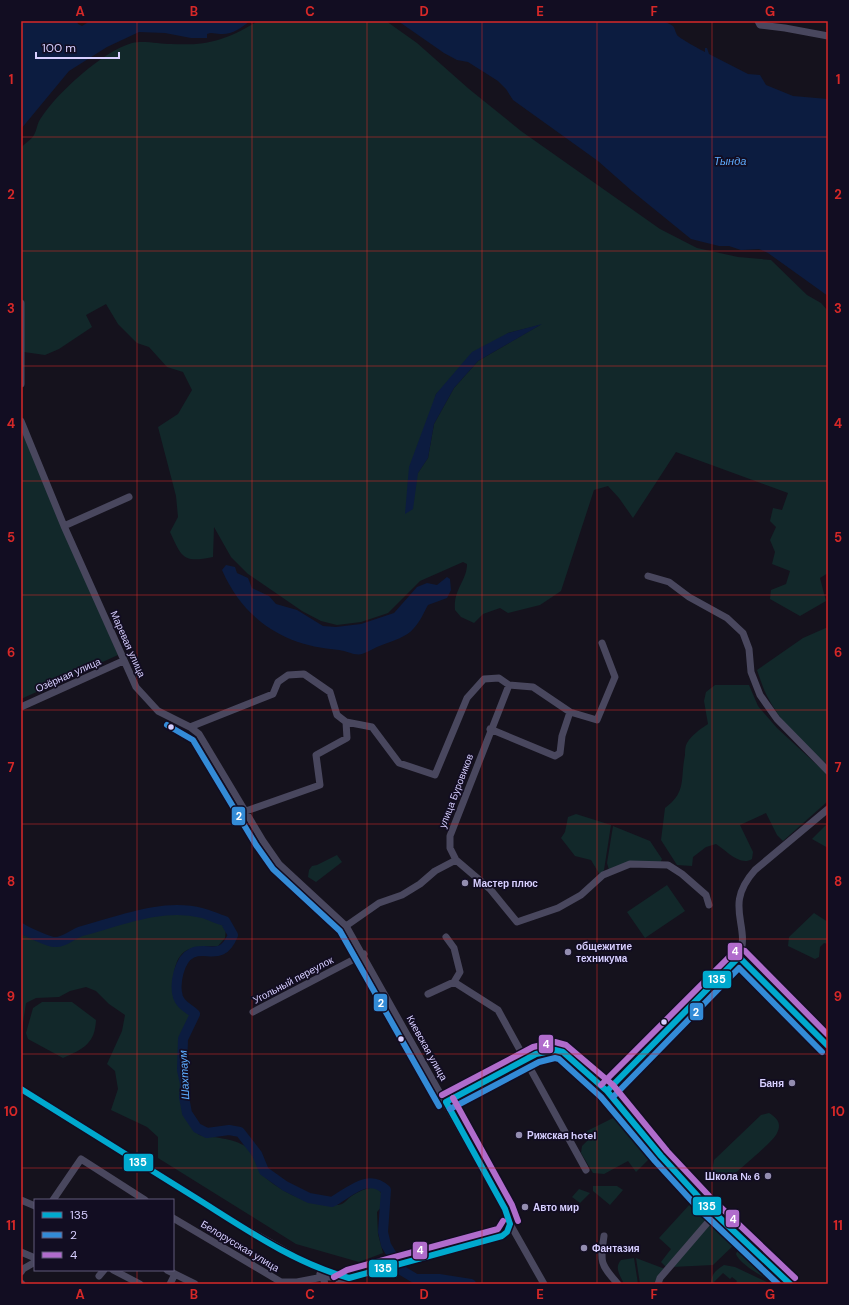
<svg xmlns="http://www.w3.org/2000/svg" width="849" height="1305" viewBox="0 0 849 1305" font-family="'DM Sans',sans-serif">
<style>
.green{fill:#12282a;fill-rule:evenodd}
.water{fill:#0c1c40}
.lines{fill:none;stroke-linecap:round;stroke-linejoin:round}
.river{stroke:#0c1c40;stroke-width:10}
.minor{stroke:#49475e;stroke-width:7}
.bus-1-casing{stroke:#120d22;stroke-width:9}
.bus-2-casing{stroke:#120d22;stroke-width:9}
.bus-3-casing{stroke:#120d22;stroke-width:9}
.bus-1{stroke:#00a9ce;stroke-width:6}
.bus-2{stroke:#338bd7;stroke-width:6}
.bus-3{stroke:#b06ccc;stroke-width:6}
.grid{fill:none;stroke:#d62828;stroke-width:1;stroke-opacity:0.55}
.bus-dot{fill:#d7cfff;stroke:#120d22;stroke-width:1.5}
.poi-dot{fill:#938db0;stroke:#120d22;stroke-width:1.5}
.labels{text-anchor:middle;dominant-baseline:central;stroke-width:3.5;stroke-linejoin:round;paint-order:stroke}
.street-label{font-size:10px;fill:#d7cfff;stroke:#120d22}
.poi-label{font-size:10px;font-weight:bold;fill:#d7cfff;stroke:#120d22;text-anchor:start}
.water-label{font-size:11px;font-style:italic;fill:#5dacff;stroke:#120d22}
.line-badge{stroke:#120d22;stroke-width:1.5}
.badge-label{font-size:11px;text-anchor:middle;font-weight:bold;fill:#fff}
.neatline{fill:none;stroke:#d62828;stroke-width:1.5}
.grid-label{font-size:13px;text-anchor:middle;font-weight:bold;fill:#d62828}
</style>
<rect width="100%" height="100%" fill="#15121d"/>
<path class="green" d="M258,21H386L417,43L469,89L521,131L660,229L697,248L738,257L771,260L807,295L821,303L828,311V573L820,578L826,601L800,616L770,599L771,590L786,584L790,571L772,564L775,552L770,540L776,527L770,521L773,508L782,510L788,493L676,452L633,518L619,498L608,486L594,490L561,591L540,605L508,613L500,608L483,614L474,623L461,617L455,610C453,589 467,581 467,564L463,562L420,581L388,613L361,622L337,625L321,621L302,611L248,574L231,557L214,527L213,557C183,563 182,558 170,532L178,517L176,496L158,427L178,414L192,390L183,372L167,367L149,347L137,343L118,324L106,304L86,315L92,327L59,349L45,355L24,352L21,266V148C25,143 31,140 34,135C37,130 37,123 41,118C57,93 103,51 132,43C143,40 160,44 171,44C208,46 226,40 258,21ZM540,325L478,361L454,388L434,424L428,458L418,473L436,394L508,333Z
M21,430L118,655L21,699Z
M828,627V765C804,746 781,723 767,696C763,688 760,679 757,670L803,638Z
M715,685H749L758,706L777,728L828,775V801L783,841L777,835L766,813L740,825L753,852L752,859C740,867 726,850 716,844L706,847L693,857L692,866L677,865L661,840L665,808C687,792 680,779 685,755C685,751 685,746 687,743C692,735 700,729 708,724L704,701L706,692Z
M576,814L611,825L604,870L600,875L591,860L575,856L561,838L565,832L568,817Z
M828,823V848L812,839Z
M613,826L650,841L662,859L660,863H626L609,870L607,863Z
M337,855L342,862L316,882L308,877L309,870L312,866L317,865Z
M667,885L685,911L645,938L627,912Z
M172,913C190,915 212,915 226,928L225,938L218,946C208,946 192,946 184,952C173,960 172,983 175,996C178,1005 183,1010 191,1015L179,1042L178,1073L182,1084L181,1101L188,1120L199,1135C216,1138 236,1138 249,1149C257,1157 255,1163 260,1171C269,1185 303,1203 321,1204C326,1205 337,1206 342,1204C344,1203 347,1200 349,1198C357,1192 367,1187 377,1187L383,1196L384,1204L377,1212L378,1234L383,1253L359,1262L296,1244L158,1158V1137L147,1127L111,1110L118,1089L115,1071L107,1064L122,1031L125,1015L109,1004L96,991L86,987L70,991L59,997L36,998L26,1003L21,1036V933C29,938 46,945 56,945C67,945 75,938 85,934C113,924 143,918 172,913Z
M814,913L828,922V944L824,943L820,947L819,957L815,959L788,946L789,937Z
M42,1002H72L96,1020C95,1043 84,1049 63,1058L28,1039L26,1033L33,1008Z
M769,1113C777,1118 782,1123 777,1133C775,1140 740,1169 732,1176L724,1179L715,1177L712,1171L714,1160L761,1115Z
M613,1118H622L649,1155L650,1158L636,1172L628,1161L604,1174L593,1173L581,1153L582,1146L589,1139L585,1132Z
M593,1186H617L623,1190L610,1205L593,1191Z
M579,1189L590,1193L580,1203L572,1197Z
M691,1203L709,1218L667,1268L661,1262L671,1249L659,1238Z
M713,1220L737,1242L713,1265L672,1267Z
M740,1245L783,1284C772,1284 740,1265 736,1254Z
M634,1258L638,1284H624C620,1275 614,1268 621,1260Z
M636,1258L665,1269L656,1284H640Z
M724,1265L735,1267L771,1284L759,1282L757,1284H735L737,1281L732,1277L730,1279L723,1273L714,1282L716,1284H711C711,1274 716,1270 724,1265Z"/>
<path class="water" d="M24,21H77L78,24L82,26L90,21H250C241,28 232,35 220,34C215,34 212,32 207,34V38H191L165,33L139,32L107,47L69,71L21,129V25Z
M398,21H664C666,23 671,24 673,26C675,28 675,32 677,35C679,38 701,50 705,52V48H707L709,54L748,74L760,75L766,85L793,96L828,99V296L768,253L759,249L741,250L729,246H719L691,239L632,191L598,161L513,100L506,89L498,81L468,62L457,60L444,53Z
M542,324L478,361L454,388L434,424L428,458L418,473L413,509L405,514L409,467L436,394L472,352L508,333Z
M226,565L235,567L237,573L248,578L252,588L269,596L276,604L297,610L323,626L336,627L361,624L394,613L417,587L427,583L437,585L447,577L450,579L451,590L447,598L428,605C424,612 420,622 414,628C407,637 392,641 382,645C375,647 369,652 362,654C355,656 347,651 339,650C284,646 244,620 222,570Z"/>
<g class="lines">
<path class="river" d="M21,928C25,931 49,942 54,942C64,943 72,934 82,931C120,921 162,903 202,913C210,915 217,919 225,921L233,935C222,962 207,946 192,953C179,959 174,984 178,997C181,1006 189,1008 195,1014L183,1039L182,1070L185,1084L184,1097L187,1113L197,1128L207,1133L229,1130L240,1132L257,1154L264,1171L285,1186L309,1198L332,1202C350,1192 368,1173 386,1190L383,1232L386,1245L401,1270L416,1279H439L471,1284"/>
<path class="minor" d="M758,21L760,25L785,28L828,36
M21,303V384
M21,421L64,526L136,687L158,711L190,727L199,734L263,841L279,864L346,926L505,1209L510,1224L544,1284
M64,526L129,497
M648,576L669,582L689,597L727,618L743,633L749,649L751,672L760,695L777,719L828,771
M602,643L615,677L597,720L570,712L533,687L509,685L450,836V848L456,860L490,889L517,922L558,908L581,895L603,875L630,864L668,865L682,874L706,895L709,905
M21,707L123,661
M190,727L273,694L278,682L288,675L304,674L330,692L337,715L346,722
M490,729L555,756L560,753L562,736L570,712
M246,811L320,785L316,755L347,738L346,722L372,727L399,763L435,775L467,698L484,679L499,678L509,685
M346,926L379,903L402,895L420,884L435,871L456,860
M446,937L454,948L460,972L454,982
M739,957L828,1046
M428,994L454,982L498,1010L586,1170
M253,1012L364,954
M21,1089L234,1222L305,1262L327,1272L349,1278L502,1236L507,1232L510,1224
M607,1091L739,957C752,925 722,907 755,870L828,809
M446,1102L536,1054L555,1050L563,1052L607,1091L661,1156L705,1204L790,1284
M21,1200L35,1206
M53,1200L81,1159L145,1200
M173,1218L281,1282H297L323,1277H335
M604,1236C600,1262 600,1264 618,1284
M21,1252L35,1258
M113,1270L140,1284
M167,1270L195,1284
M21,1272L23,1269L35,1262
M320,1274L323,1277L325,1284
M99,1276L104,1270
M21,1283L22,1284
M170,1284L175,1274
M338,1284L349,1278
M658,1284L660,1278L715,1214"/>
<defs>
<path id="bus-1" d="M21,1089C79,1125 138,1162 196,1198C244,1228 294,1263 349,1278L502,1236L507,1232L510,1224
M607,1091L739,957L828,1046
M446,1102L536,1054L555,1050L563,1052L607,1091L661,1156L705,1204L790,1284
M446,1102L505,1209L510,1224"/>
<path id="bus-2" d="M167,725L193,740L256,845L273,869L340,931L439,1106
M613,1097L739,968L822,1052
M450,1109L539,1062L555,1058L559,1059L601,1097L655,1161L699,1209L778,1284"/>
<path id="bus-3" d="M601,1085L737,949L745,951L828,1035
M442,1095L533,1047L555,1042L566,1045L613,1085L667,1151L711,1198L795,1278
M453,1098L512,1205L518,1221
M334,1277L347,1270L498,1229L503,1221"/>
</defs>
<use href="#bus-1" class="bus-1-casing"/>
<use href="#bus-2" class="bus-2-casing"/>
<use href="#bus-3" class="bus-3-casing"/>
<use href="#bus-1" class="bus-1"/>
<use href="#bus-2" class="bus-2"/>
<use href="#bus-3" class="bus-3"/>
</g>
<path class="grid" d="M137,21V1200M252,21V1284M367,21V1284M482,21V1284M597,21V1284M712,21V1284M21,137H828M21,251H828M21,366H828M21,481H828M21,595H828M21,710H828M21,824H828M21,939H828M21,1054H828M21,1168H828M137,1270V1284"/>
<g class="bus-dot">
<circle cx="171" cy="727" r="3.5"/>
<circle cx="664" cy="1022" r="3.5"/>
<circle cx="401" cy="1039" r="3.5"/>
</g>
<g class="poi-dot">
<circle cx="465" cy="883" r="4"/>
<circle cx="568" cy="952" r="4"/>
<circle cx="792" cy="1083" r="4"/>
<circle cx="519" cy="1135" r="4"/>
<circle cx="768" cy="1176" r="4"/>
<circle cx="525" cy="1207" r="4"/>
<circle cx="584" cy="1248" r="4"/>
</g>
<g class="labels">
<g class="street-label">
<text transform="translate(128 644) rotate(66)">Маревая улица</text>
<text transform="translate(68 675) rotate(-24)">Озёрная улица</text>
<text transform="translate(456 791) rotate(-69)">улица Буровиков</text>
<text transform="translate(293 980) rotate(-28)">Угольный переулок</text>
<text transform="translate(427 1048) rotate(61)">Киевская улица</text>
<text transform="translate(240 1246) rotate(31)">Белорусская улица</text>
</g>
<g class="poi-label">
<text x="473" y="883">Мастер плюс</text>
<text x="576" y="946">общежитие<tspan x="576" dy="12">техникума</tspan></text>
<text x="784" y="1083" text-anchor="end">Баня</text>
<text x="527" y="1135">Рижская hotel</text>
<text x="760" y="1176" text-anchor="end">Школа № 6</text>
<text x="533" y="1207">Авто мир</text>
<text x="592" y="1248">Фантазия</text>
</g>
<g class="water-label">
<text x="730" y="161">Тында</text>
<text transform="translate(184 1075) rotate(-93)">Шахтаум</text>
</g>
</g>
<g class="line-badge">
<rect x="231" y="806" width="15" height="20" rx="4" fill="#338bd7"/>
<rect x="727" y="942" width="16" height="19" rx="4" fill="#b06ccc"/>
<rect x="702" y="970" width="30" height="19" rx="4" fill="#00a9ce"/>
<rect x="373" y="993" width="15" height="19" rx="4" fill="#338bd7"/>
<rect x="689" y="1002" width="15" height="19" rx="4" fill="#338bd7"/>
<rect x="538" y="1034" width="16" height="20" rx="4" fill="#b06ccc"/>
<rect x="123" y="1153" width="31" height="19" rx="4" fill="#00a9ce"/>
<rect x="692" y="1196" width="30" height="20" rx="4" fill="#00a9ce"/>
<rect x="725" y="1209" width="15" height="19" rx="4" fill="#b06ccc"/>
<rect x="412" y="1241" width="16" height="19" rx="4" fill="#b06ccc"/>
<rect x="368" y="1259" width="30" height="19" rx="4" fill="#00a9ce"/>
</g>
<g class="badge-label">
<text x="239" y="820">2</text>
<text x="735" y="955">4</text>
<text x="717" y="983">135</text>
<text x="381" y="1007">2</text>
<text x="696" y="1016">2</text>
<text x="546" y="1048">4</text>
<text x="138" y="1166">135</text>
<text x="707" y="1210">135</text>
<text x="733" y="1223">4</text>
<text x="420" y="1254">4</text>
<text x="383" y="1272">135</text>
</g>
<rect width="849" height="1305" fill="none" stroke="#120d22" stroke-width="44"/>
<rect x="34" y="1199" width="140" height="72" fill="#120d22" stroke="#615b7a"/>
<rect x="42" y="1212" width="20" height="6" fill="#00a9ce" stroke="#615b7a"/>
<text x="70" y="1219" font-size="12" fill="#d7cfff">135</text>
<rect x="42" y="1232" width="20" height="6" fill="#338bd7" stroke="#615b7a"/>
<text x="70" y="1239" font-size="12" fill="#d7cfff">2</text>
<rect x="42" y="1252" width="20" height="6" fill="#b06ccc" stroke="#615b7a"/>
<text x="70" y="1259" font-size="12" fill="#d7cfff">4</text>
<path d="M36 52v6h83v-6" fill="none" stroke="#d7cfff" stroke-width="2"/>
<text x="42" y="52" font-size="12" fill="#d7cfff" stroke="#120d22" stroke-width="3" paint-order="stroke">100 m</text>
<rect x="22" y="22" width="805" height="1261" class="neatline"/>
<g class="grid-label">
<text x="80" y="16">A</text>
<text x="194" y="16">B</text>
<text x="310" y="16">C</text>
<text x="424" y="16">D</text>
<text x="540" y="16">E</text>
<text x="654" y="16">F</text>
<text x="770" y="16">G</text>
<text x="11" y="84">1</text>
<text x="838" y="84">1</text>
<text x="11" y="199">2</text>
<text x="838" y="199">2</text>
<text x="11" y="313">3</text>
<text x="838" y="313">3</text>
<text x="11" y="428">4</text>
<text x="838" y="428">4</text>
<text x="11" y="542">5</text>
<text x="838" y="542">5</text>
<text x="11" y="657">6</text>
<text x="838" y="657">6</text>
<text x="11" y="772">7</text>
<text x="838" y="772">7</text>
<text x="11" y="886">8</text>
<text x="838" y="886">8</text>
<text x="11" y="1001">9</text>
<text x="838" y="1001">9</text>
<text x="11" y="1116">10</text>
<text x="838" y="1116">10</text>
<text x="11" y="1230">11</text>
<text x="838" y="1230">11</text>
<text x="80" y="1299">A</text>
<text x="194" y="1299">B</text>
<text x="310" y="1299">C</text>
<text x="424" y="1299">D</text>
<text x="540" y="1299">E</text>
<text x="654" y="1299">F</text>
<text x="770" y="1299">G</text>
</g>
</svg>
